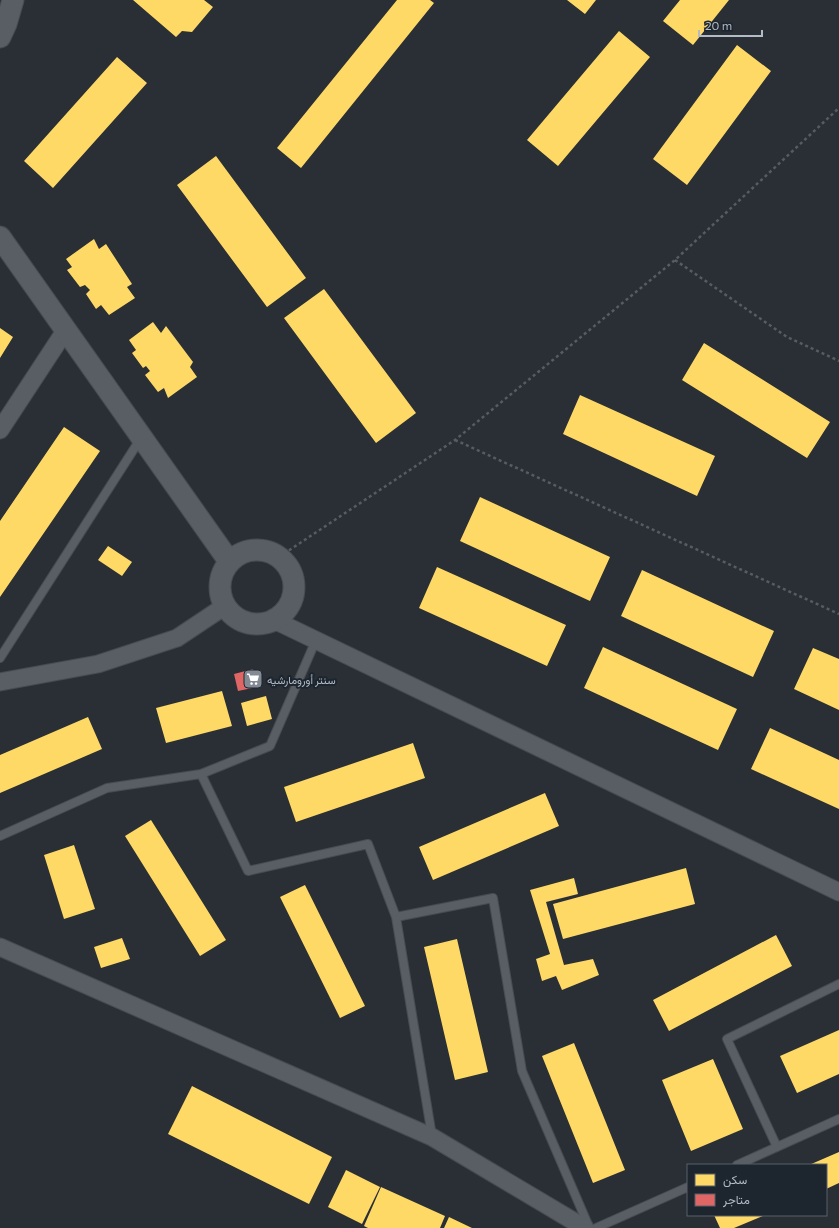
<svg xmlns="http://www.w3.org/2000/svg" width="839" height="1228" viewBox="0 0 839 1228" font-family="Commissioner,Vazirmatn,sans-serif">
<style>
.homes{fill:#ffd966}
.shops{fill:#e06666}
.lines{fill:none;stroke-linecap:round;stroke-linejoin:round}
.service-casing{stroke:#474b50;stroke-width:10}
.minor-casing{stroke:#474b50;stroke-width:19}
.tertiary-casing{stroke:#474b50;stroke-width:23}
.path{stroke:#575c61;stroke-width:2.5;stroke-dasharray:3 3;stroke-linecap:butt}
.service{stroke:#595d64;stroke-width:8}
.minor{stroke:#595d64;stroke-width:17}
.tertiary{stroke:#595d64;stroke-width:21}
.labels{text-anchor:middle;dominant-baseline:central;stroke-width:4;stroke-linejoin:round;paint-order:stroke}
.poi-label{font-size:11px;fill:#b3bbc6;stroke:#1d252f;text-anchor:start}
</style>
<rect width="100%" height="100%" fill="#292f35"/>
<path class="homes" d="M133,0H204L213,7L192,32L182,31L176,37Z
M397,0H430L434,3L301,168L277,148Z
M567,0H596L585,14Z
M680,0H729L693,45L663,21Z
M619,31L650,57L558,166L527,140Z
M737,45L771,71L687,185L653,159Z
M117,57L147,83L53,188L24,161Z
M216,156L306,278L267,307L177,185Z
M94,239L99,249L106,244L132,284L127,287L135,298L109,315L101,305L96,309L86,294L90,290L85,285L80,287L67,270L72,267L66,259Z
M324,289L416,413L376,443L284,318Z
M153,322L161,333L166,326L193,362L190,367L197,377L168,398L164,388L158,392L145,375L150,371L146,366L143,368L132,353L136,350L129,340Z
M0,328L13,337L0,358Z
M704,343L830,422L807,458L682,380Z
M580,395L715,456L697,496L563,434Z
M64,427L100,451L0,597V521Z
M480,497L610,557L590,601L460,541Z
M108,546L132,562L122,576L98,560Z
M437,567L566,625L547,666L419,608Z
M642,570L774,631L753,677L621,616Z
M603,647L737,709L718,750L584,688Z
M813,648L839,659V710L794,689Z
M222,691L232,726L166,743L156,708Z
M266,696L272,719L247,726L241,703Z
M88,717L102,749L0,793V755Z
M770,728L839,760V809L751,769Z
M413,743L425,778L296,822L284,787Z
M545,793L559,826L433,880L419,847Z
M151,820L226,940L200,956L125,836Z
M74,845L95,909L64,919L44,855Z
M686,868L695,904L563,939L553,904Z
M574,878L578,894L546,902L564,965L593,959L599,975L562,990L556,976L542,981L536,959L550,954L530,890Z
M305,885L365,1006L340,1018L280,897Z
M776,935L792,966L669,1031L653,1000Z
M122,938L130,959L101,968L94,947Z
M457,939L488,1072L455,1080L424,947Z
M839,1030V1074L797,1093L780,1056Z
M574,1043L625,1170L593,1183L542,1056Z
M713,1059L743,1129L691,1151L662,1080Z
M192,1086L332,1157L309,1204L168,1134Z
M839,1152V1183L826,1189V1165H809Z
M346,1170L380,1187L362,1224L328,1207Z
M381,1187L445,1216L440,1228H368L364,1226Z
M714,1215H765L734,1228H720Z
M449,1217L472,1228H444Z"/>
<path class="shops" d="M253,669L257,687L238,691L234,674Z"/>
<g class="lines">
<defs>
<path id="service" d="M0,658L141,438
M201,774L248,871L368,844L396,917L432,1136
M0,836L107,788L201,774L270,746L316,640
M396,917L493,898L522,1071L589,1227
M777,1147L727,1039L839,984
M737,1165L839,1119
M596,1228L688,1187"/>
<path id="minor" d="M0,430L65,331
M274,620L839,892
M0,682L98,664L177,638L225,606
M0,947L432,1137L585,1228"/>
<path id="tertiary" d="M0,37L6,24L13,0
M0,237L229,561
M220 587a37 37 0 1 1 74 0a37 37 0 1 1-74 0Z"/>
</defs>
<use href="#service" class="service-casing"/>
<use href="#minor" class="minor-casing"/>
<use href="#tertiary" class="tertiary-casing"/>
<path class="path" d="M675,260L787,337L839,361
M455,440L839,614
M279,557L455,440L675,260L839,108"/>
<use href="#service" class="service"/>
<use href="#minor" class="minor"/>
<use href="#tertiary" class="tertiary"/>
</g>
<defs>
<symbol id="supermarket-square" viewBox="-11 -11 22 22"><rect x="-9" y="-9" width="18" height="18" rx="4" fill="#838a93" stroke="#1d252f"/><path d="M-6-5.5h2.5l.6 2H6L4.5 2H-2.5L-4.4-4H-6ZM-1.5 3.2a1.3 1.3 0 1 0 .1 0ZM3 3.2a1.3 1.3 0 1 0 .1 0Z" fill="#fff"/></symbol>
</defs>
<g fill-rule="evenodd">
<use href="#supermarket-square" x="242" y="668" width="22" height="22"/>
</g>
<g class="labels">
<g class="poi-label">
<text x="267" y="679">سنتر أورومارشيه</text>
</g>
</g>
<rect x="687" y="1164" width="140" height="52" fill="#1d252f" stroke="#59616b"/>
<rect x="695" y="1174" width="20" height="12" fill="#ffd966" stroke="#59616b"/>
<text x="723" y="1184" font-size="12" fill="#b3bbc6">سكن</text>
<rect x="695" y="1194" width="20" height="12" fill="#e06666" stroke="#59616b"/>
<text x="723" y="1204" font-size="12" fill="#b3bbc6">متاجر</text>
<path d="M699 30v6h63v-6" fill="none" stroke="#b3bbc6" stroke-width="2"/>
<text x="705" y="30" font-size="12" fill="#b3bbc6" stroke="#1d252f" stroke-width="3" paint-order="stroke">20 m</text>
</svg>
